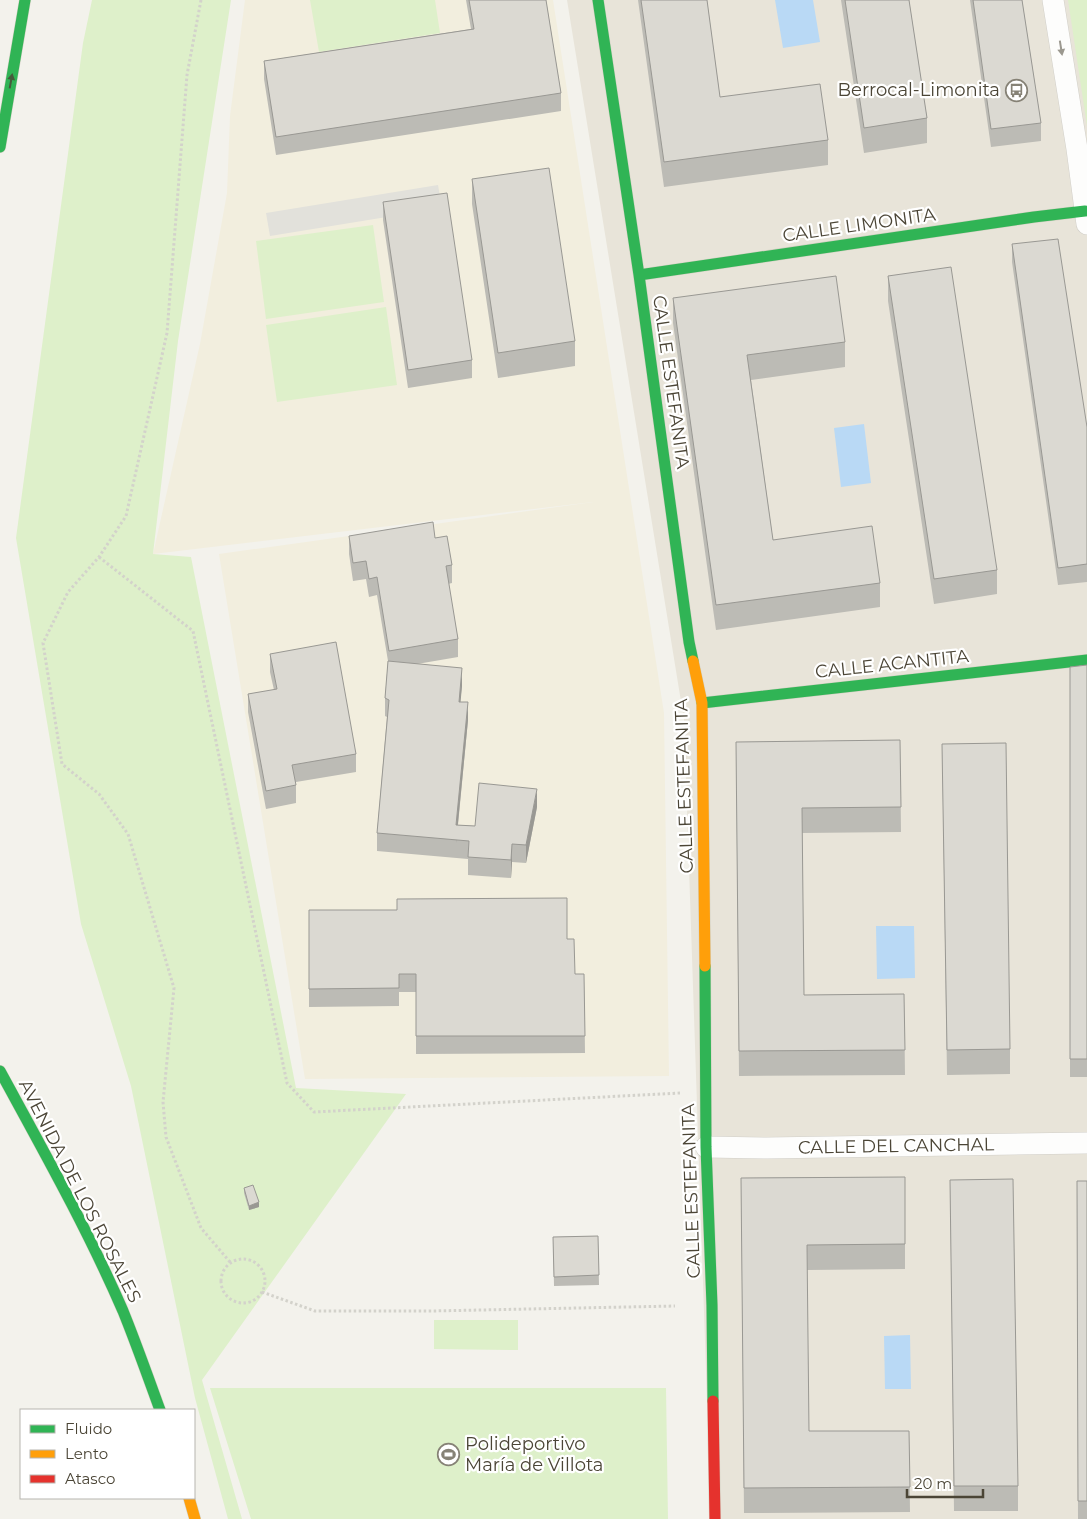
<svg xmlns="http://www.w3.org/2000/svg" width="1087" height="1519" viewBox="0 0 1087 1519" font-family="Montserrat,sans-serif">
<style>
.residential{fill:#e8e4d9}
.education{fill:#f2eede}
.green{fill:#def0ca}
.parking{fill:#e2e1db}
.water{fill:#b9d9f5}
.lines{fill:none;stroke-linecap:round;stroke-linejoin:round}
.street-casing{stroke:#d1cfc9;stroke-width:22}
.fast-casing{stroke:#d3d0c2;stroke-width:12}
.slow-casing{stroke:#d3d0c2;stroke-width:12}
.jam-casing{stroke:#d3d0c2;stroke-width:12}
.path{stroke:#d3d2cb;stroke-width:3;stroke-dasharray:2.5 2.5;stroke-linecap:butt}
.street{stroke:#fdfdfc;stroke-width:21}
.fast{stroke:#30b455;stroke-width:11}
.slow{stroke:#ff9f0a;stroke-width:11}
.jam{stroke:#e5322d;stroke-width:11}
.wall{fill:#bcbbb5}
.shaded-wall{fill:#999893}
.building{fill:#dbd9d2;stroke:#999893}
.oneway{fill:#9b988f}
.oneway2{fill:#465b3c}
.labels{text-anchor:middle;dominant-baseline:central;stroke-width:4.5;stroke-linejoin:round;paint-order:stroke}
.poi-label{font-size:18px;fill:#4b4536;stroke:#fff;text-anchor:end}
.street-label{font-size:18px;fill:#4b4536;stroke:#fff}
</style>
<rect width="100%" height="100%" fill="#f3f2ec"/>
<path class="residential" d="M567,0H1087V1519H711L684,720Z"/>
<path class="education" d="M245,0H553L664,713L669,1076L305,1079L219,554L593,502L153,554L200,344L227,193L230,116Z"/>
<path class="green" d="M92,0H231L178,341L153,554L191,557L296,1088L406,1094L202,1380L242,1519H228L195,1398L131,1086L81,924L16,538L83,43Z
M310,0H435L440,33L319,52Z
M1068,0H1087V126Z
M373,225L384,302L266,319L256,241Z
M386,307L397,385L277,402L266,325Z
M434,1320H518V1350L434,1349Z
M210,1388H666L668,1519H251Z"/>
<path class="parking" d="M438,185L442,208L270,236L266,213Z"/>
<path class="water" d="M775,0H813L820,42L783,48Z
M864,424L871,483L841,487L834,428Z
M876,926H914L915,978L877,979Z
M910,1335L911,1389H885L884,1336Z"/>
<g class="lines">
<defs>
<path id="street" d="M1053,0L1077,149L1087,224
M706,1147L767,1148L1087,1143"/>
<path id="fast" d="M598,0L639,275L689,642L693,661
M0,147L25,0
M639,275L1034,217L1085,211
M702,703L1087,660
M705,966L706,1147L712,1305L713,1401
M0,1071C43,1150 87,1228 123,1311C136,1343 148,1377 160,1410"/>
<path id="slow" d="M693,661L702,703L705,966
M189,1498L195,1519"/>
<path id="jam" d="M713,1401L715,1519"/>
</defs>
<use href="#street" class="street-casing"/>
<use href="#fast" class="fast-casing"/>
<use href="#slow" class="slow-casing"/>
<use href="#jam" class="jam-casing"/>
<path class="path" d="M201,0L187,75L167,333L126,516L99,557L68,592L43,643L62,764L99,794L128,834L174,988L163,1102L166,1137L201,1228L230,1262
M99,557L193,631L287,1083L314,1112L680,1093
M221 1281a22 22 0 1 1 44 0a22 22 0 1 1-44 0Z
M262,1292L315,1311H432L675,1306"/>
<use href="#street" class="street"/>
<use href="#fast" class="fast"/>
<use href="#slow" class="slow"/>
<use href="#jam" class="jam"/>
</g>
<path class="wall" d="M466,0H546L561,93V111L276,155L264,79V61L471,29Z
M638,0H707L720,97L828,140V165L664,187Z
M841,0H909L927,118V143L864,153Z
M970,0H1022L1041,123V141L991,147Z
M472,179L575,341V366L498,378L472,204Z
M383,202L472,360V378L408,388L383,220Z
M1012,244L1087,427V582L1058,585L1012,262Z
M888,276L997,570V594L934,604L888,301Z
M673,298L845,342V367L751,380L773,540L880,583V607L716,630L673,323Z
M349,536L435,538L452,565V583L448,584L458,639V657L417,664L462,686L460,702L468,720L458,825L475,826L537,807L526,863L512,862L511,878L468,875V859L377,851V833L387,717L385,716V698L388,661L377,595L369,597L366,579L353,581L349,554Z
M270,654L356,754V772L296,782V803L266,809L248,712V694L274,690L270,672Z
M1087,665V1077H1070V667Z
M900,740L901,832L802,833L804,995L904,994L905,1075L739,1076L736,742Z
M942,744L1010,1049V1074L947,1075Z
M309,910H397L567,939L575,974H584L585,1053L416,1054V992H399V1006L309,1007Z
M905,1177V1269L807,1270L809,1431H909L910,1512L744,1513L741,1178Z
M950,1180L1018,1486V1511H954Z
M1077,1181H1087V1519H1078Z
M244,1188L259,1207L249,1210L244,1193Z
M598,1236L599,1285L554,1286L553,1237Z"/>
<path class="shaded-wall" d="M462,668V686L459,719V702Z
M468,702V720L456,843V825Z
M537,789V807L526,863V845Z
M512,844V862L511,878V860Z
M259,1202V1207L249,1210V1206Z"/>
<path class="building" d="M469,0H546L561,93L276,137L264,61L474,29Z
M641,0H707L720,97L820,84L828,140L664,162Z
M845,0H909L927,118L864,128Z
M973,0H1022L1041,123L991,129Z
M549,168L575,341L498,353L472,179Z
M447,193L472,360L408,370L383,202Z
M1058,239L1087,427V564L1058,568L1012,244Z
M951,267L997,570L934,579L888,276Z
M836,276L845,342L747,355L773,540L872,526L880,583L716,605L673,298Z
M433,522L435,538L447,536L452,565L446,566L458,639L389,651L377,577L369,579L366,561L353,563L349,536Z
M336,642L356,754L292,765L296,785L266,791L248,694L277,689L270,654Z
M388,661L462,668L459,702H468L456,825L475,826L479,783L537,789L526,845L512,844L511,860L468,857L469,841L377,833L389,700L385,698Z
M1087,665V1059H1070V667Z
M900,740L901,807L802,808L804,995L904,994L905,1050L739,1051L736,742Z
M1006,743L1010,1049L947,1050L942,744Z
M567,898V939H574L575,974H584L585,1036H416V974H399V988L309,989V910H397V899Z
M905,1177V1244L807,1245L809,1431H909L910,1487L744,1488L741,1178Z
M1013,1179L1018,1486H954L950,1180Z
M1077,1181H1087V1501H1078Z
M253,1185L259,1202L249,1206L244,1188Z
M598,1236L599,1275L554,1277L553,1237Z"/>
<defs><path id="oneway-solid" d="M-6-.8H1V-3.2L6.5 0L1 3.2V.8H-6Z" transform="scale(1.25)"/></defs>
<use class="oneway" href="#oneway-solid" transform="translate(1061 48) rotate(81)"/>
<use class="oneway2" href="#oneway-solid" transform="translate(11 81) rotate(-80)"/>
<defs>
<symbol id="bus-ring" viewBox="-11 -11 22 22"><circle r="9.5" fill="#fff" stroke="#868276" stroke-width="1.5"/><path d="M-5-6H5V4H4V6H2V4H-2V6H-4V4H-5ZM-3.5-4V0h7V-4ZM-3.5 1.2v1.5H-2V1.2ZM2 1.2v1.5H3.5V1.2Z" fill="#868276"/></symbol>
<symbol id="stadium-ring" viewBox="-11 -11 22 22"><circle r="9.5" fill="#fff" stroke="#868276" stroke-width="1.5"/><path d="M0-5a6.5 5 0 1 0 0 10a6.5 5 0 1 0 0-10ZM-3.5-1.8h7v3.6h-7Z" fill="#868276"/></symbol>
</defs>
<g fill-rule="evenodd">
<use href="#bus-ring" x="1004" y="78" width="25" height="25"/>
<use href="#stadium-ring" x="436" y="1442" width="25" height="25"/>
</g>
<g class="labels">
<g class="poi-label">
<text x="1000" y="90">Berrocal-Limonita</text>
<text x="465" y="1444" text-anchor="start">Polideportivo<tspan x="465" dy="21">María de Villota</tspan></text>
</g>
<g class="street-label">
<text transform="translate(859 225) rotate(-8)">CALLE LIMONITA</text>
<text transform="translate(671 382) rotate(82)">CALLE ESTEFANITA</text>
<text transform="translate(892 664) rotate(-6)">CALLE ACANTITA</text>
<text transform="translate(684 786) rotate(-92)">CALLE ESTEFANITA</text>
<text transform="translate(896 1146) rotate(-1)">CALLE DEL CANCHAL</text>
<text transform="translate(80 1191) rotate(63)">AVENIDA DE LOS ROSALES</text>
<text transform="translate(691 1191) rotate(-92)">CALLE ESTEFANITA</text>
</g>
</g>
<rect x="20" y="1409" width="175" height="90" fill="#ffffff" stroke="#b7b5af"/>
<rect x="30" y="1425" width="25" height="8" fill="#30b455" stroke="#b7b5af"/>
<text x="65" y="1434" font-size="15" fill="#4b4536">Fluido</text>
<rect x="30" y="1450" width="25" height="8" fill="#ff9f0a" stroke="#b7b5af"/>
<text x="65" y="1459" font-size="15" fill="#4b4536">Lento</text>
<rect x="30" y="1475" width="25" height="8" fill="#e5322d" stroke="#b7b5af"/>
<text x="65" y="1484" font-size="15" fill="#4b4536">Atasco</text>
<path d="M907 1489v8h76v-8" fill="none" stroke="#4b4536" stroke-width="2.5"/>
<text x="914" y="1489" font-size="15" fill="#4b4536" stroke="#ffffff" stroke-width="4" paint-order="stroke">20 m</text>
</svg>
